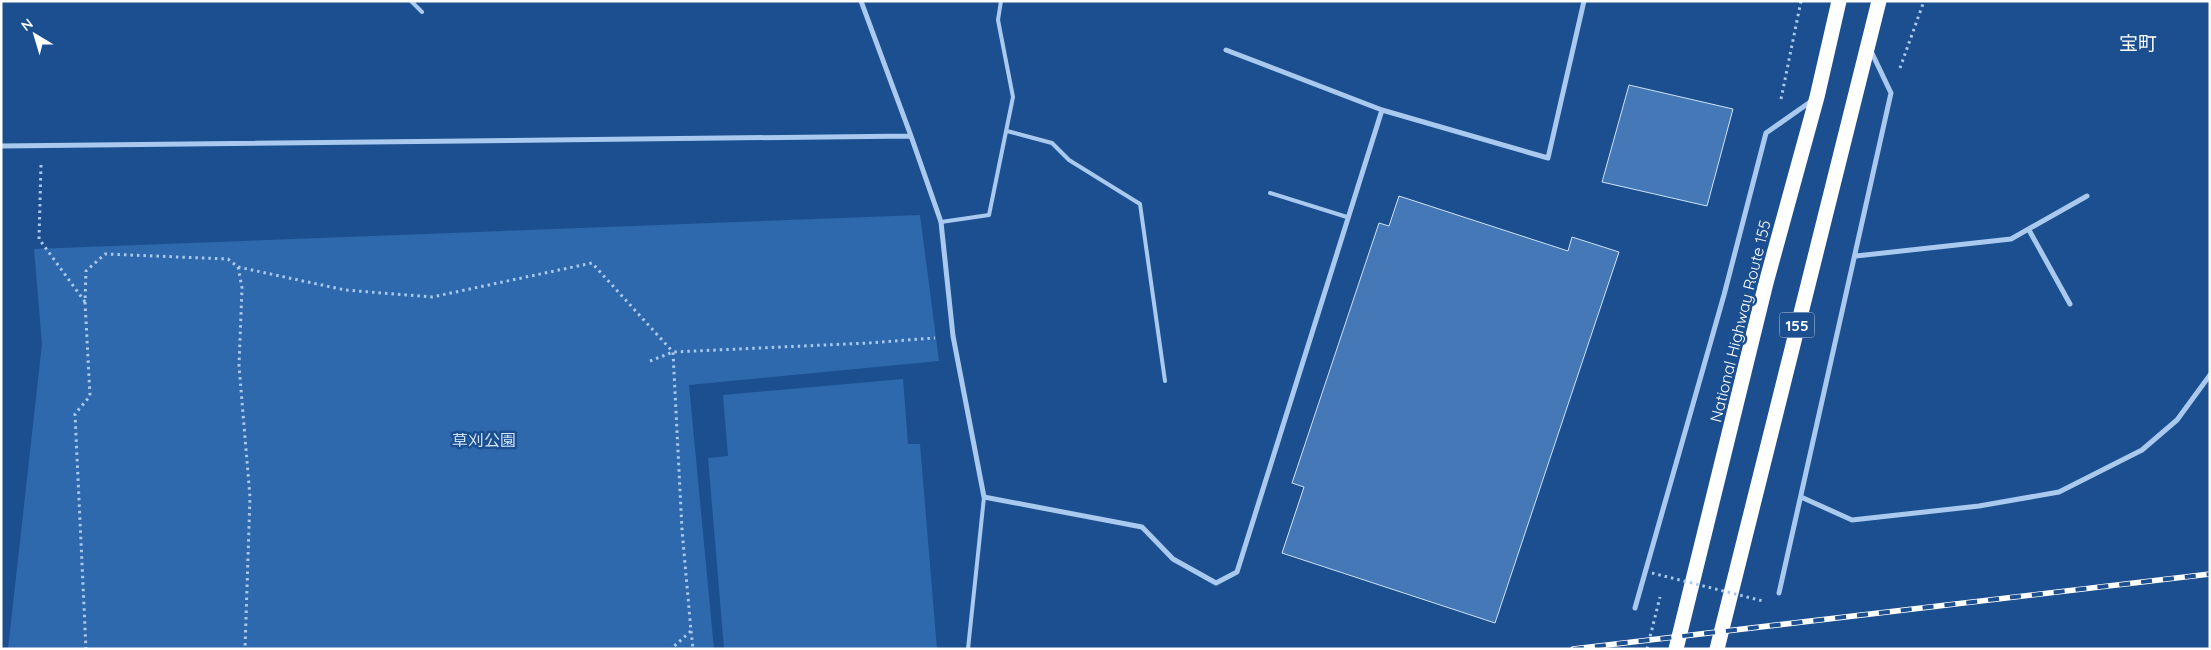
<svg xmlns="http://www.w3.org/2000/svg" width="2211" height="650" viewBox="0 0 2211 650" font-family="Quicksand,'Noto Sans JP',sans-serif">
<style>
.green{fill:#2e69ad}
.building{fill:#4478b7;stroke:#cfe3fa}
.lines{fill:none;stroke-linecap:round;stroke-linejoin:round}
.path{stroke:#a9c9ee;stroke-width:3;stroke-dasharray:2.5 4;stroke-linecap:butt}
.lane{stroke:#a9c9ee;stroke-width:4}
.street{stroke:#a9c9ee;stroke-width:5}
.highway{stroke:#fff;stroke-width:15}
.rail-casing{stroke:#fff;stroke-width:5.5}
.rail{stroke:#1b4f8f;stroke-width:4;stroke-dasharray:11;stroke-linecap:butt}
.path-bridge{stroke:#a9c9ee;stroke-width:3;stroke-dasharray:2.5 4;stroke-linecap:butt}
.labels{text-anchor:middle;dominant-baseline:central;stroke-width:5;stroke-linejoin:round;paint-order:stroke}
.shield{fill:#1b4f8f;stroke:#bbcadd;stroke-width:1}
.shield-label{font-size:15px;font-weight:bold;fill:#fff}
.street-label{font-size:16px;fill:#fff;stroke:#1b4f8f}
.park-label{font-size:16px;fill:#cfe3fa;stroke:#1b4f8f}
.quarter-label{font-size:19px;fill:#fff;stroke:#1b4f8f}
</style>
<rect width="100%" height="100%" fill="#1b4f8f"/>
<path class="green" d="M920,215L939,361L689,385L714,649H8L42,344L34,249Z
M903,379L908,444H920L937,649H724L708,458L728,456L723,395Z"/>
<path class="building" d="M1629,85L1733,109L1707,206L1602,182Z
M1399,196L1568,251L1572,237L1619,252L1495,623L1282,553L1304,487L1292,483L1379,223L1389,226Z"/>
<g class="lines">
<path class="path" d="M1900,68L1924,1
M1781,99L1801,1
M41,165L39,239L85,302L86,271L105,254L228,259L238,267L345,290L432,297L592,263L673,352L682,530L691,631L671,649
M238,267L242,288L239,366L250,497L245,649
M85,302L90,396L75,414L86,649
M650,361L673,352L868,343L935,338
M691,631L693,649
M1647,649L1660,597"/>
<path class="lane" d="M411,1L422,12
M1007,131L1052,143L1069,160L1140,204L1165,381
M1270,193L1347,217
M941,222L989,215L1013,97L998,20L1001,1
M968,649L984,497"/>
<path class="street" d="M861,1L911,136
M1226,50L1382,110
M1,146L911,136L941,222L953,336L984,497L1142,527L1173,559L1216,583L1237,572L1382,110L1548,158L1584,1
M2029,230L2070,304
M1856,256L2011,239L2087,196
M1801,497L1852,520L1979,506L2059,492L2142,450L2177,420L2210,375
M1779,593L1891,93L1870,49
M1635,608L1724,295L1766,133L1813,100"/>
<path class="highway" d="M1676,649L1766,283L1817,97L1839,1
M1717,649L1879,1"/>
<defs>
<path id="rail" d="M1573,649L2210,574"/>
</defs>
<use href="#rail" class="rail-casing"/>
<use href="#rail" class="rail"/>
<path class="path-bridge" d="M1652,573L1763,601"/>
</g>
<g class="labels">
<rect class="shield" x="1779.5" y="312.5" width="35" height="25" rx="4"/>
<g class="shield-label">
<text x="1797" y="325">155</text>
</g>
<g class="street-label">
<text transform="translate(1740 321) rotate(-76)">National Highway Route 155</text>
</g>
<g class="park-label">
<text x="484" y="440">草刈公園</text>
</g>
<g class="quarter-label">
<text x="2138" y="43">宝町</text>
</g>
</g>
<rect width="2211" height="650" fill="none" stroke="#ffffff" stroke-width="5"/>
<g transform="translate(35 35) rotate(322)" stroke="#1b4f8f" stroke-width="4" paint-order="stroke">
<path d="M0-4L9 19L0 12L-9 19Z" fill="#ffffff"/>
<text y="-8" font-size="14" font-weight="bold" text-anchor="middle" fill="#ffffff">N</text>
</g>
</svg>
